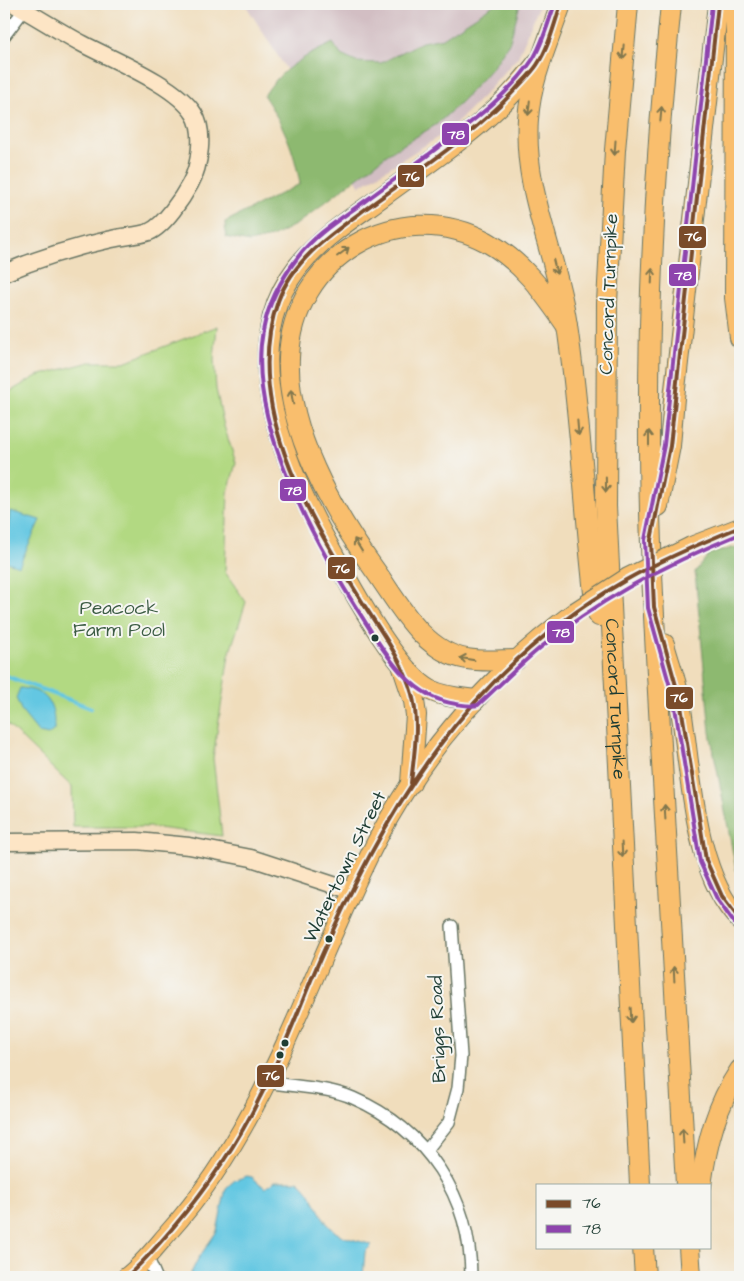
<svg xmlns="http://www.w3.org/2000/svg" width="744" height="1281" viewBox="0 0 744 1281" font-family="'Architects Daughter',sans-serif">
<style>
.industrial{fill:#d2bec3}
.green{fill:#b2d982;stroke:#688b5b}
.forest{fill:#8db970;stroke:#567b52}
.water{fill:#64c7e2;stroke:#42828b}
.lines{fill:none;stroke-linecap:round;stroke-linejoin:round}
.stream{stroke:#64c7e2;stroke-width:4.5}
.street-casing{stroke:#687564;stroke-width:14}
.secondary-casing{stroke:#687564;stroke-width:19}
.primary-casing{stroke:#687564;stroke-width:20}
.highway-casing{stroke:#687564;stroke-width:22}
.street{stroke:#fff;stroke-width:11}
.secondary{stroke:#fde5c5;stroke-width:16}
.primary{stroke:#f9be6d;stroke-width:18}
.highway{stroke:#f9be6d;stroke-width:20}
.primary-bridge-casing{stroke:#687564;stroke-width:20;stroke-linecap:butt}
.primary-bridge{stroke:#f9be6d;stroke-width:18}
.bus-1-casing{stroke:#f6f6f2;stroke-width:8}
.bus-2-casing{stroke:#f6f6f2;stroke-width:8}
.bus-1{stroke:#7a4b2a;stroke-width:4}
.bus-2{stroke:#8e44ad;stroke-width:4}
.oneway{stroke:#81774e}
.bus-dot{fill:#1f3d34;stroke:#f6f6f2;stroke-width:2}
.labels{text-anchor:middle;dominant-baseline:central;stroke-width:4;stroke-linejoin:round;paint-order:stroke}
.street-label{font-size:19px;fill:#1f3d34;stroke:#f6f6f2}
.park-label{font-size:19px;fill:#3c5c44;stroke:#f6f6f2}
.line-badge{stroke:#f6f6f2;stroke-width:2}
.badge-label{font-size:14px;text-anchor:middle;font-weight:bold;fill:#fff}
</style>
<rect width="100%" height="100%" fill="#f6f6f2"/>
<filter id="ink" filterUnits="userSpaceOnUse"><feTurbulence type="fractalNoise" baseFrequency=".02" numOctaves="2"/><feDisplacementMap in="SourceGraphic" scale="10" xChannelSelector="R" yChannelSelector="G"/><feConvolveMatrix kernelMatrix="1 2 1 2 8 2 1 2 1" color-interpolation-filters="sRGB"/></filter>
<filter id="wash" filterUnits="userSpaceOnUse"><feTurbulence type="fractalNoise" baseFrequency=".0096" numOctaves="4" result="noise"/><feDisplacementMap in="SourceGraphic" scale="20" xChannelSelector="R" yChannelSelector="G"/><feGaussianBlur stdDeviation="1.12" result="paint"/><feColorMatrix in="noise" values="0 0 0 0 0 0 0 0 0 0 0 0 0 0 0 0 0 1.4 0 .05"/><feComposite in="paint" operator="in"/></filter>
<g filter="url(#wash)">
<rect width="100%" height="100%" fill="#f0ddbc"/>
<path class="industrial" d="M245,4H540L518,57L486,93L448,131L360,186Z"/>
<path class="green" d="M217,326L214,359L216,389L224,426L236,463L228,492L225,572L246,602L229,655L213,758L222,836L150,827H73L72,787L4,721V395L37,376L90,362H124Z"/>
<path class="forest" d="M495,4H520L510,41L496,63L463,100L437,124L388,154L297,224L272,237L249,242L226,237L225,222L300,184C294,149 284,126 264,96C280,69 305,56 333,43L341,55L356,62L381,63L422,42L443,38Z
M740,546V891L710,732L695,572L709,554Z"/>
<path class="water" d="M10,511L40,520L19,566L4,561Z
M20,688C48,690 55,704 54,730L48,735L39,733L22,712L16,698Z
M247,1176L252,1177L265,1188L275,1181H298C315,1194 318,1215 332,1229C342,1239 359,1240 372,1245L365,1252L363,1277H189L198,1259L217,1231L226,1188L235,1180Z"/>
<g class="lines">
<path class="stream" d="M6,676L91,708"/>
</g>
</g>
<g filter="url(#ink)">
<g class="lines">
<defs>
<path id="street" d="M4,36L24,10
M267,1082C295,1087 328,1087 353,1098C427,1130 471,1197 471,1277
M426,1151L449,1122L458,1088L461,1056L452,926
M147,1256L156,1277"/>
<path id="secondary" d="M4,273C39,258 75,247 112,239C124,236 137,236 149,232C164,226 183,197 190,184C200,166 205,131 194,114C176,85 113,60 83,44C59,31 37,17 14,4
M4,842L137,841L189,846L251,858L352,891"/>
<path id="primary" d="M691,546L740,527
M126,1277C142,1265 155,1248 168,1233C270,1120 308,974 376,842C423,751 492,673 574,612"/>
<g id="highway">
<path d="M561,4C548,43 531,78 528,119C523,189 555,251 566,319C580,409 584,502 594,593L599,616"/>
<path id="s1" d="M628,4L615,150L607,303L606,506L640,1185"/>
<path d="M671,4C656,148 648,292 649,437C649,546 656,655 662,763C670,904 678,1044 686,1185"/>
<path d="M736,4L735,298L740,338"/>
<path d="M658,506L670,446L674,398L718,4"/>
<path d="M664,644C669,663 677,683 680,703C691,767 693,874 740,920"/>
<path d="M516,660C500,660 483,662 467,659C422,652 398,602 374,569C333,512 286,430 289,358C292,258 398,194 487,242C523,262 544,293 567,326"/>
<path d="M403,668L414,701L416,715L411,783"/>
<path d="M475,700C461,698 444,697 430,690C398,672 357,598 339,565C289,476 224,345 307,256C330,231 360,213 387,193C424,166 463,140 497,108C513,94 526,77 539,61"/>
<path d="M701,1185C707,1142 716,1106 740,1070"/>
<path d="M643,1247L645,1277"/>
<path d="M689,1247L691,1277"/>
</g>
</defs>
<use href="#street" class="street-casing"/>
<use href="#secondary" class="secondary-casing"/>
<use href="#primary" class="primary-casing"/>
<use href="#highway" class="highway-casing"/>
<use href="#street" class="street"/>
<use href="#secondary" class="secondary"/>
<use href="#primary" class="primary"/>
<use href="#highway" class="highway"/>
<defs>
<path id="primary-bridge" d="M574,612L628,577L691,546"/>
</defs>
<use href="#primary-bridge" class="primary-bridge-casing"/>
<use href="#primary-bridge" class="primary-bridge"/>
<defs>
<path id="bus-1" d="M718,4L670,446L651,540L654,607L680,700L706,860L722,896L740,920
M411,783C414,754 420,723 412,694C402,657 377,627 358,595C306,512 242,402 278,301C293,260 331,234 364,210C416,172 471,137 515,90C522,82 531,74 537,65C549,47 554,25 561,4
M126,1277C143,1263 157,1246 171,1230C206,1189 237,1145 260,1097C281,1057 297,1014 314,973C385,808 466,672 626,580C663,559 701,543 740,527"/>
<path id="bus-2" d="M555,4C548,22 543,43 533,59C508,97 463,128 428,155C407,170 386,186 365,201C342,218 315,234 298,257C281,279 268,304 263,331C245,420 317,547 364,620C386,655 411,698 456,704C463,705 471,707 478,705C499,686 518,666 540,648C600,598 668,563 740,534
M712,4L664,445L645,540L648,608L674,701L700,862L717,899L735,924"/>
</defs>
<use href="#bus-1" class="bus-1-casing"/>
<use href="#bus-2" class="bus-2-casing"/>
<use href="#bus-1" class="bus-1"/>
<use href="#bus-2" class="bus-2"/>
</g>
<defs><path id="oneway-shaft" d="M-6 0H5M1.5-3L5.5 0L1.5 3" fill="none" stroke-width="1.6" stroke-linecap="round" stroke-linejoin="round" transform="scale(1.25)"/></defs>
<g class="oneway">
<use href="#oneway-shaft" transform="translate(623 52) rotate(95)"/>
<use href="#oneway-shaft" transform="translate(529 108) rotate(96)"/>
<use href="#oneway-shaft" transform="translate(661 114) rotate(-85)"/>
<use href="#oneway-shaft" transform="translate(615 148) rotate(94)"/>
<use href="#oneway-shaft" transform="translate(343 252) rotate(-37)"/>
<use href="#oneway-shaft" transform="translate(555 267) rotate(76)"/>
<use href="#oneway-shaft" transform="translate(652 276) rotate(-88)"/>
<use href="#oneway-shaft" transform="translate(292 397) rotate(-100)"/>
<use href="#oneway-shaft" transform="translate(578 428) rotate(85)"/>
<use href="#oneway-shaft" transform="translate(649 438) rotate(-90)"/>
<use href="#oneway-shaft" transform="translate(606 485) rotate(89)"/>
<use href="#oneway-shaft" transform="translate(358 545) rotate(-122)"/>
<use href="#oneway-shaft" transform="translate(467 659) rotate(-171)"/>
<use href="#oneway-shaft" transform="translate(665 812) rotate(-93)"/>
<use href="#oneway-shaft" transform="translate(622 850) rotate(87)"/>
<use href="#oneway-shaft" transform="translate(674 974) rotate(-93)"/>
<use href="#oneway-shaft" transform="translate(631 1015) rotate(87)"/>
<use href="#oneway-shaft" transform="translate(683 1136) rotate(-93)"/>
</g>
</g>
<g class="bus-dot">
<circle cx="375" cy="638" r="4.5"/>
<circle cx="329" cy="939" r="4.5"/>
<circle cx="285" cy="1043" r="4.5"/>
<circle cx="280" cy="1055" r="4.5"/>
</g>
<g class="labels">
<g class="street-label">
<text transform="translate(609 294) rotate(-88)">Concord Turnpike</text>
<text stroke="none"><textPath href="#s1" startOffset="696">Concord Turnpike</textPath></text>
<text transform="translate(345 867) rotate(-64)">Watertown Street</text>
<text transform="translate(438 1029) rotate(-92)">Briggs Road</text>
</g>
<g class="park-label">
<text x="119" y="608">Peacock<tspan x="119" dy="22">Farm Pool</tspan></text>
</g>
</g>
<g class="line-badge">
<rect x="441" y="122" width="29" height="24" rx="5" fill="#8e44ad"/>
<rect x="397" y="164" width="28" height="24" rx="5" fill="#7a4b2a"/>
<rect x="678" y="225" width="29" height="24" rx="5" fill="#7a4b2a"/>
<rect x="668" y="263" width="29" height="24" rx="5" fill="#8e44ad"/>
<rect x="279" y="478" width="28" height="24" rx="5" fill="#8e44ad"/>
<rect x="327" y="556" width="29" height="24" rx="5" fill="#7a4b2a"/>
<rect x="546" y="620" width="29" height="24" rx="5" fill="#8e44ad"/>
<rect x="665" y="686" width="29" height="24" rx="5" fill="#7a4b2a"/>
<rect x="256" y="1064" width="29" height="24" rx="5" fill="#7a4b2a"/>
</g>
<g class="badge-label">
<text x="456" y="139">78</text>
<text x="411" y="181">76</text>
<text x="693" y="241">76</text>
<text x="683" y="280">78</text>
<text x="293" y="495">78</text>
<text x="341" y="573">76</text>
<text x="561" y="637">78</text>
<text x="679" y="702">76</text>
<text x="271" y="1080">76</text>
</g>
<rect width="744" height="1281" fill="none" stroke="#f6f6f2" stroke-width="20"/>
<rect x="536" y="1184" width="175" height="65" fill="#f6f6f2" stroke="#a0aca6"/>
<rect x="546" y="1200" width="25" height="8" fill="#7a4b2a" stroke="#a0aca6"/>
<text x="582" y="1208" font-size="15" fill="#1f3d34">76</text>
<rect x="546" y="1225" width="25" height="8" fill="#8e44ad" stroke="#a0aca6"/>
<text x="582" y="1234" font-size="15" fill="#1f3d34">78</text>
</svg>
